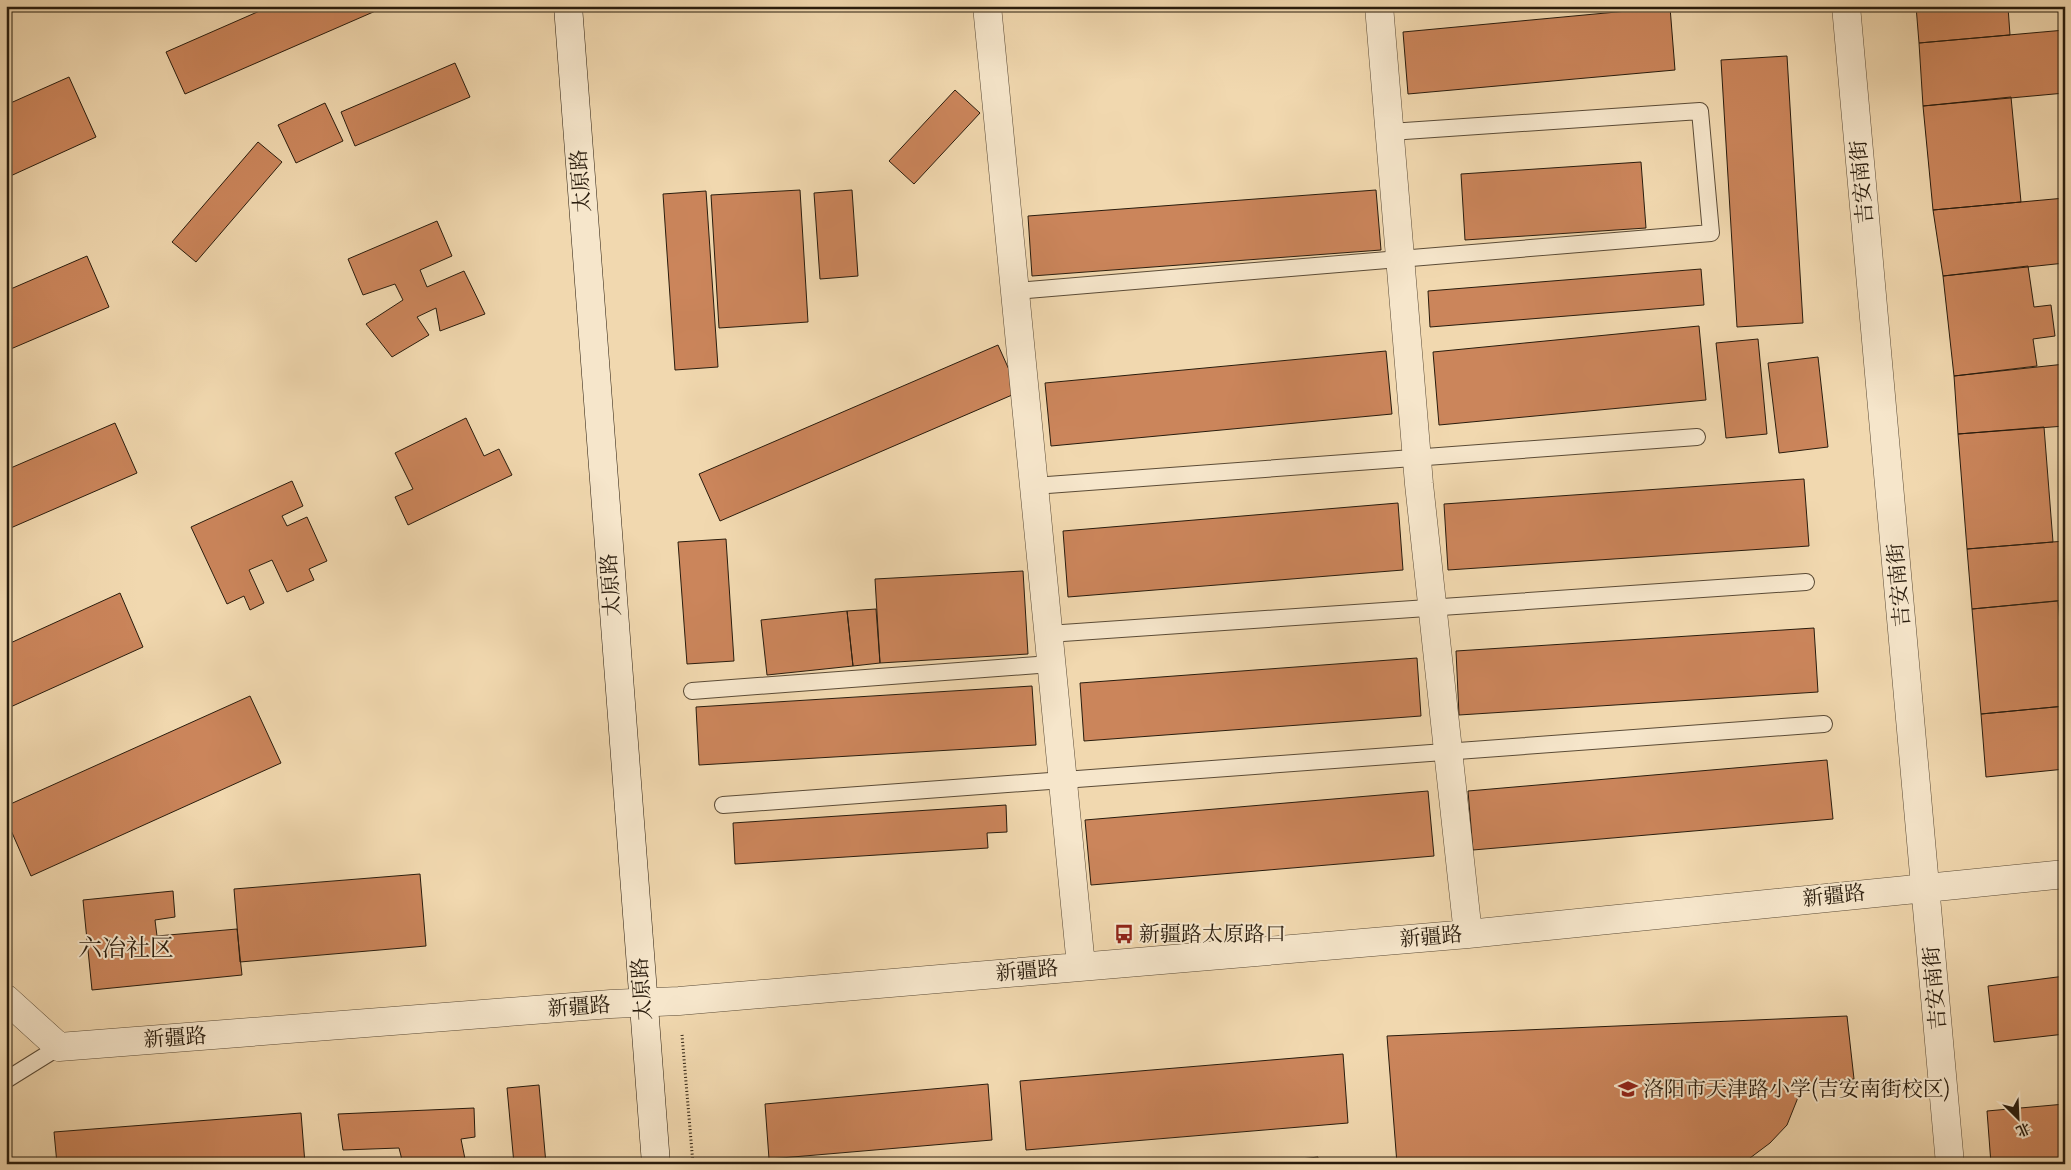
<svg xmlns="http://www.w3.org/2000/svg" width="2071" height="1170" viewBox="0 0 2071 1170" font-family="Cardo,'Noto Serif SC',serif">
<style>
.building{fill:#cb855b;stroke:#291c0d}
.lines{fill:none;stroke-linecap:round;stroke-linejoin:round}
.service-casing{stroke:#5b4b36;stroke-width:18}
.minor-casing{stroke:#5b4b36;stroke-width:29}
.secondary-casing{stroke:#291c0d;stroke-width:29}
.path{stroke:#291c0d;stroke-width:3;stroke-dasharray:1 2.5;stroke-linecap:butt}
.service{stroke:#f6e6cb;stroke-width:16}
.minor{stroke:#f6e6cb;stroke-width:28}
.secondary{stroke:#f6e6cb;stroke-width:28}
.labels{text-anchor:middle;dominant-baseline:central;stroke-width:4;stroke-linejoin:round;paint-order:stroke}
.street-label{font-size:21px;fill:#291c0d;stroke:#f6e6cb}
.poi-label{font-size:21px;fill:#291c0d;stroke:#f6e6cb;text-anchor:start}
.quarter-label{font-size:24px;fill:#291c0d;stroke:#f6e6cb}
</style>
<rect width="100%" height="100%" fill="#f1d8af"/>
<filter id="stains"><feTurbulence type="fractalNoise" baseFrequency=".004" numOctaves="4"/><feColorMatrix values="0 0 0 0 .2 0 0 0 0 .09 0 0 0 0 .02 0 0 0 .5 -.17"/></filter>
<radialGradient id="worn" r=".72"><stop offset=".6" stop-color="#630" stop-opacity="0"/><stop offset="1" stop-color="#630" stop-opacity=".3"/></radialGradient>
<path class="building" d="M271,6H387L185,94L166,52Z
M1916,6H2013L2008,7L2010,35L1919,43Z
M1670,7L1675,70L1408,94L1403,32Z
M2065,30V93L1923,106L1919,43Z
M1787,56L1803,323L1737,327L1721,60Z
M455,63L470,97L355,146L341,112Z
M69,77L96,137L6,178V105Z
M955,90L980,113L914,184L889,161Z
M2011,97L2021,202L1933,210L1923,106Z
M325,103L343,141L296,163L278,125Z
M258,142L282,162L196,262L172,242Z
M1641,162L1646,228L1465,240L1461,174Z
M800,190L808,322L719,328L711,195Z
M852,190L858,276L820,279L814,193Z
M1376,190L1381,250L1032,276L1028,216Z
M706,191L718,367L675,370L663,194Z
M2065,198V263L1943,276L1933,210Z
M437,221L452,256L420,270L427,287L464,271L485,314L440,331L436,308L417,317L429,335L392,357L366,324L403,300L395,284L363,295L348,259Z
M87,256L109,307L6,351V291Z
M2028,266L2034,307L2051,305L2055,336L2033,339L2037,366L1954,376L1943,276Z
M1701,269L1704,305L1430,327L1428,291Z
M1699,326L1706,400L1439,425L1433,352Z
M1758,339L1767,434L1726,438L1716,343Z
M998,345L1019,392L720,521L699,474Z
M1386,351L1392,414L1051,446L1045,383Z
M1818,357L1828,447L1779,453L1768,363Z
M2065,364V426L1958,434L1954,376Z
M466,418L484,456L499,449L512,475L408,525L395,497L413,489L395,453Z
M115,423L137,473L6,530V470Z
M2044,427L2053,542L1967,549L1958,434Z
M1804,479L1809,546L1448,570L1444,504Z
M292,481L303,506L282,516L287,526L307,517L327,561L309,569L314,580L287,592L272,560L249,570L264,603L250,610L244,596L227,604L191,527Z
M1398,503L1403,570L1068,597L1063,531Z
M726,539L734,661L687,664L678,542Z
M2065,541V600L1972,609L1967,549Z
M1023,571L1028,654L880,663L875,579Z
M120,593L143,647L6,709V645Z
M2058,601L2062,643H2065V706L1981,714L1972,609Z
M876,609L880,663L853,666L847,611Z
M847,611L853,666L767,675L761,620Z
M1814,628L1818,692L1459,715L1456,651Z
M1417,658L1421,716L1084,741L1080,683Z
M1032,686L1036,745L699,765L696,707Z
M250,696L281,763L31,876L6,819V806Z
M2065,706V769L1986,777L1981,714Z
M1827,760L1833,819L1473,850L1468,791Z
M1428,791L1434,856L1091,885L1085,820Z
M1006,805L1007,832L987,833L988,848L735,864L733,823Z
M420,874L426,946L240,962L234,889Z
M173,891L175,917L155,920L157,936L237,929L242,975L92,990L83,900Z
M2065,976V1034L1994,1042L1988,986Z
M1847,1016L1854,1079L1803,1085L1787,1125L1770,1143L1742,1164H1397L1387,1036Z
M1343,1054L1348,1123L1026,1150L1020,1081Z
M988,1084L992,1140L769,1159L765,1104Z
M539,1085L546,1164H514L507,1088Z
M2065,1104V1164H1991L1987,1111Z
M474,1108L475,1137L461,1139L466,1164H403L399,1148L343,1150L338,1114Z
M301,1113L305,1164H57L54,1132Z
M1318,1157V1164H1257Z"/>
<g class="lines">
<defs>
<path id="service" d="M1015,291L1711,233L1700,111L1390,132
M1034,486L1697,437
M1048,634L1806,582
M692,691L1051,664
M723,805L1824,724
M6,1080L59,1047"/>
<path id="minor" d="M987,6L1081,966
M1379,6L1419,484L1468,934
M1846,6L1950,1164
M6,999L59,1047L611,1004L679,1001L1468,934L2065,874"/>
<path id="secondary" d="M568,6L656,1164"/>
</defs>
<use href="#service" class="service-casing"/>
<use href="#minor" class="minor-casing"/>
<use href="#secondary" class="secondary-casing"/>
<path class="path" d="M682,1035L693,1164"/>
<use href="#service" class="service"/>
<use href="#minor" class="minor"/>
<use href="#secondary" class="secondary"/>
</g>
<defs>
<symbol id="bus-bare" viewBox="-9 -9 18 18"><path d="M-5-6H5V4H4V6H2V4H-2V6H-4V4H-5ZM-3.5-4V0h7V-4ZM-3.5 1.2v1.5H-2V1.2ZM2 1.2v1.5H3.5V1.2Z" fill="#8f2418" stroke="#f6e6cb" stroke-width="2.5" paint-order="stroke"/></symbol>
<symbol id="school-bare" viewBox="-9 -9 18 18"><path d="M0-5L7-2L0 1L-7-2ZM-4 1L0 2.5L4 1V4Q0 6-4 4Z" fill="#8f2418" stroke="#f6e6cb" stroke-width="2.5" paint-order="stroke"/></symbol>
</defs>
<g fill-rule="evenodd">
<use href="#bus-bare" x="1110" y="920" width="28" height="28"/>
<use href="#school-bare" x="1614" y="1075" width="28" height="28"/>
</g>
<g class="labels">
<g class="street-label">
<text transform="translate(581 181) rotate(-94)">太原路</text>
<text transform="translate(1862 182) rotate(-95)">吉安南街</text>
<text transform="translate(611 585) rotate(-94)">太原路</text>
<text transform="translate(1899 585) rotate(-95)">吉安南街</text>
<text transform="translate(1834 896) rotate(-6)">新疆路</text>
<text transform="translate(1431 937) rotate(-5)">新疆路</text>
<text transform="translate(1027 971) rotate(-5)">新疆路</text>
<text transform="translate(1935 988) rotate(-95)">吉安南街</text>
<text transform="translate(642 989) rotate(-94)">太原路</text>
<text transform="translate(579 1007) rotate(-4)">新疆路</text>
<text transform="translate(175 1038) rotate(-4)">新疆路</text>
</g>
<g class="poi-label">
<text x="1139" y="934">新疆路太原路口</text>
<text x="1643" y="1089">洛阳市天津路小学(吉安南街校区)</text>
</g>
<g class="quarter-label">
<text x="126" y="948">六冶社区</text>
</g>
</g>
<rect width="2071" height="1170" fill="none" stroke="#f1d8af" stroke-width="25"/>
<rect x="8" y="8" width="2056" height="1155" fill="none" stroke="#291c0d" stroke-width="2.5"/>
<rect x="12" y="12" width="2046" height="1145" fill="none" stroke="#291c0d"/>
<g transform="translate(2018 1118) rotate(156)" stroke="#f6e6cb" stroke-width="4" paint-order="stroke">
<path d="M0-4L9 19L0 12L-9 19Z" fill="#291c0d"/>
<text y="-8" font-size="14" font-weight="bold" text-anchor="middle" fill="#291c0d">北</text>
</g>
<rect width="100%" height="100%" filter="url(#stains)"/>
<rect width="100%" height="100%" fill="url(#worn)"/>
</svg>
